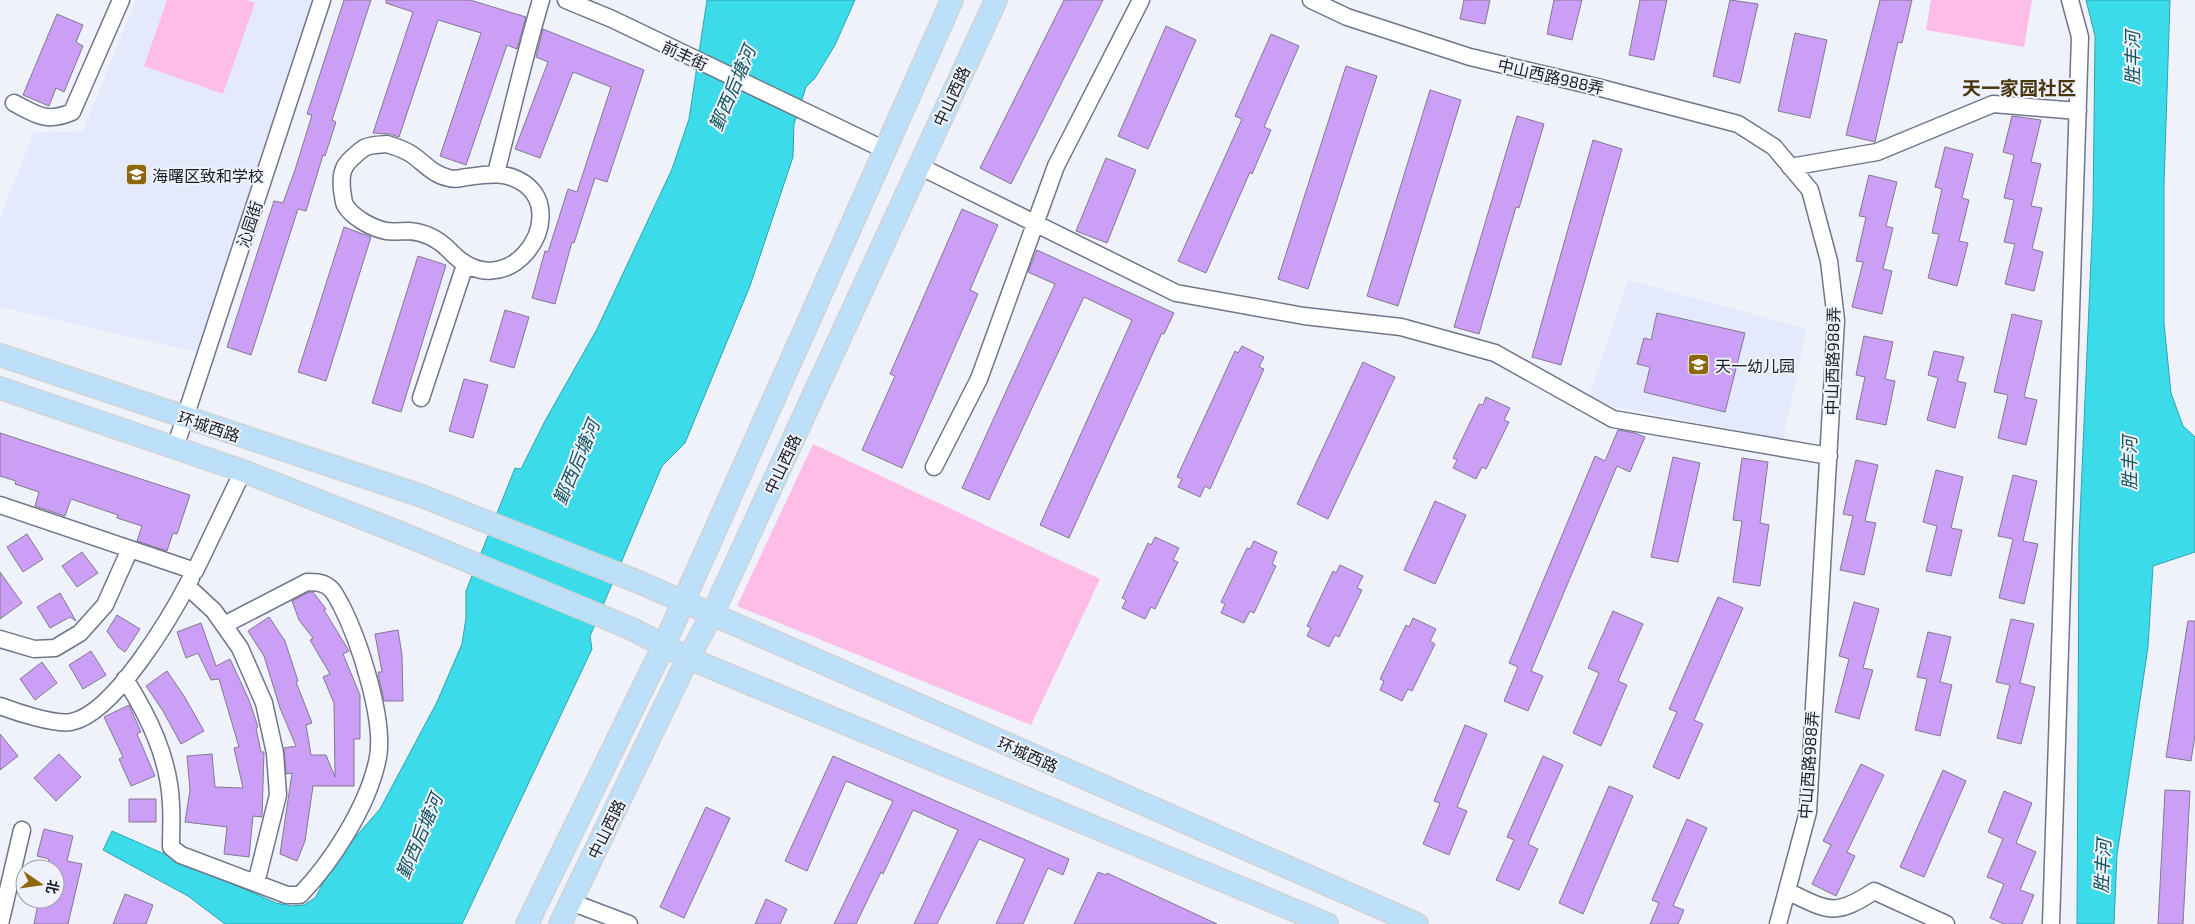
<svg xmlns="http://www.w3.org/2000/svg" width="2195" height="924" viewBox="0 0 2195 924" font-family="'Exo 2','Noto Sans SC',sans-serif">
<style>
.built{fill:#e4e9fc}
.green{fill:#febde6}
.water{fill:#3cdbea;stroke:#32a2af}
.building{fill:#ca9ff5;stroke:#83798e}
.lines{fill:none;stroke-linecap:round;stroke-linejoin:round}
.minor-casing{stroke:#6f758a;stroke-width:19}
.major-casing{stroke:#d1d2d3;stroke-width:24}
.minor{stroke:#fff;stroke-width:16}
.major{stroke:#bce0fa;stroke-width:21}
.labels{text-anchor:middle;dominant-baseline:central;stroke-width:4;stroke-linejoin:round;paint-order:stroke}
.street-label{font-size:16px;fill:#1a1c24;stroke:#eff2fb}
.poi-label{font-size:16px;fill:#1a1c24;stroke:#eff2fb;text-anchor:start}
.water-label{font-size:18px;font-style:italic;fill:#12535a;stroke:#eff2fb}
.quarter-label{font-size:19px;font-weight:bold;fill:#48360f;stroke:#eff2fb}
</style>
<rect width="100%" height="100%" fill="#eff2fb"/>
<path class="built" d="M136,0H314L196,352L0,307V217L34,133L83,131Z
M1628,280L1807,329L1783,439L1587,401Z"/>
<path class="green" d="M167,0H247L255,3L223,94L144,66Z
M1931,0H2032L2024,47L1926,30Z
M813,444L1100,579L1031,725L737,606Z"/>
<path class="water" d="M707,0H855L835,45L815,78L806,87L794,124L793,157L750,286L685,443L662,466L590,636L592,649L462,924H225L188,896L103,850L112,831L276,903L291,906L304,905L315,898L337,858L380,809L437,702L462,644L466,618V591L515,468L521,469L545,421L597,329L672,169L689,119Z
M2086,0H2170L2164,185V323L2171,393L2183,426L2195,437V552L2153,566L2148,647L2117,855L2114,924H2077L2079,540L2093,213L2095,36Z"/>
<path class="building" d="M344,0H371L332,120L336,122L325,156L323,155L306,211L298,209L251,355L227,347L274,201L283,203L295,170L312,115L307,114Z
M386,0H470L526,17L517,49L507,45L466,165L440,156L481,33L438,20L399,137L390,134L373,133L413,12L386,3Z
M1064,0H1103L1011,184L980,168Z
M1464,0H1490L1485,24L1460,19Z
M1554,0H1582L1572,40L1547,34Z
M1640,0H1667L1654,60L1629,55Z
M1730,0L1758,4L1740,83L1713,76Z
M1880,0H1912L1902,43L1898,42L1875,142L1846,135Z
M57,14L83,25L76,42L83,46L64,92L56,88L49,106L23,95Z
M1166,26L1196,40L1148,149L1118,136Z
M543,29L644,70L607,182L595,178L574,243L572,242L555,304L532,298L545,251L548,252L568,189L577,192L611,87L573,72L540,158L515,149L548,62L536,57Z
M1795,33L1827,40L1810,118L1778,111Z
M1271,34L1299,46L1264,127L1271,130L1252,174L1250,172L1206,273L1178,261L1242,119L1235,116Z
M1346,66L1377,76L1308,289L1278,279Z
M1430,90L1461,100L1398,306L1367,296Z
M1517,116L1544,124L1519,208L1516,207L1479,334L1454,327Z
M2012,116L2041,120L2031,162L2041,164L2031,206L2042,208L2032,249L2043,252L2034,291L2005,284L2015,244L2004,242L2014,200L2004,198L2014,155L2003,152Z
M1593,140L1622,149L1561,365L1532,357Z
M1945,147L1973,154L1962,198L1969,200L1959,241L1968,243L1957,286L1928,278L1939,234L1932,233L1942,189L1935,187Z
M1106,158L1136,170L1107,243L1076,231Z
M1869,175L1897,182L1886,226L1893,228L1883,269L1892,271L1882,314L1852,307L1863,262L1856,261L1866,217L1859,216Z
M962,209L998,225L970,290L978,294L902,468L862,450L895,376L890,374Z
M344,227L371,237L326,381L298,372Z
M1037,250L1174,313L1164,334L1162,333L1069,538L1040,525L1132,320L1084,297L989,500L962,488L1055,284L1028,272Z
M418,256L446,265L401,412L372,403Z
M505,310L529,317L514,368L490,361Z
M1657,313L1745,333L1725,412L1644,392L1650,367L1637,364L1644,338L1651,340Z
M2012,314L2042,321L2024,397L2037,400L2026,445L1998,438L2008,395L1994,392Z
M1864,336L1893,342L1885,379L1895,381L1886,425L1856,419L1865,377L1856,375Z
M1242,346L1264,357L1259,367L1264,369L1210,489L1205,486L1200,497L1178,487L1182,479L1177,477L1235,351L1238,353Z
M1934,351L1964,357L1957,381L1966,383L1955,428L1927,420L1938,378L1928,375Z
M1363,362L1395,377L1328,519L1297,504Z
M464,379L488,385L473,438L449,431Z
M1486,397L1510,408L1504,420L1509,422L1486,469L1482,467L1476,479L1453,468L1457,460L1453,458L1479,404L1483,405Z
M1618,430L1635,433L1645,437L1630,472L1617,466L1531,671L1543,676L1528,711L1504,701L1518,667L1509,663L1595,456L1605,461Z
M0,433L190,495L177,534L173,533L167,551L137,541L142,526L117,518L118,515L71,499L65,516L35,506L39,492L15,484L16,481L0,476Z
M1673,457L1700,463L1678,562L1651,557Z
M1742,458L1768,462L1760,523L1769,525L1760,586L1733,582L1742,521L1733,520Z
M1856,460L1878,465L1865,521L1876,523L1864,575L1840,570L1853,516L1843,514Z
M1936,470L1963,477L1951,528L1962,530L1951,576L1926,571L1937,526L1923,522Z
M2013,475L2037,481L2023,541L2038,544L2024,604L1999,598L2013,539L1998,536Z
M1435,501L1466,515L1435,584L1404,570Z
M27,534L43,559L23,572L7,547Z
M1155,537L1179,548L1173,560L1178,562L1155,609L1151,607L1145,619L1122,608L1126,600L1122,598L1148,543L1151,545Z
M1254,541L1277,552L1272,564L1276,566L1254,613L1250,611L1244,623L1221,613L1225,604L1221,602L1247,548L1250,549Z
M82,552L98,573L77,587L62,566Z
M1340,565L1363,576L1357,588L1362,590L1339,637L1335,635L1329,647L1307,636L1311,628L1307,626L1333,571L1336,573Z
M0,572L22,603L0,619Z
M309,592H313L326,609L324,610L349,651L343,654L360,695V739H354V786H313L305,841L297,861L280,854L292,773L286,774L284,748L296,746L280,708L264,656L248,631L269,617L285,641L298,681L296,682L312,723L306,725L311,755H326L335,777L334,703L323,677L330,674L310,640L313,638L299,620L292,601Z
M60,593L76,621L70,617L50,628L37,607Z
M1718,597L1743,608L1694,720L1703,724L1679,779L1653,767L1677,712L1669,709Z
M1854,602L1879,609L1863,668L1873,670L1859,719L1835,712L1849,659L1839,656Z
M1613,611L1643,624L1618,681L1627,685L1601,746L1573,733L1599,673L1588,668Z
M117,615L140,629L125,652L118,647L107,631Z
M1413,618L1436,629L1430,641L1435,644L1412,691L1408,689L1402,701L1380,690L1384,681L1380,679L1406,625L1409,627Z
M2011,619L2034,624L2020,683L2035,687L2021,744L1997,738L2010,685L1996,682Z
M2188,621H2195V735L2191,761L2166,757Z
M201,623L216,666L230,659L249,700L258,727L256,728L261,752H264L262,817L253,816L249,857L224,854L227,827L185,822L190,790L187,756L212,754L215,787L243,788L234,748L239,747L219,679L211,680L198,653L186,658L177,632Z
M398,630L402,655L403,701H384L379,678L378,672H382L375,634Z
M1928,632L1951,637L1940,682L1952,685L1940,736L1915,730L1927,679L1917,677Z
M91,651L106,675L83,689L69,665Z
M42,662L57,683L35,700L20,679Z
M167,671L184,696L204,731L181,744L163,711L146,686Z
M129,705L141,732L137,734L155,776L131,786L119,759L123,757L104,717Z
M1465,725L1487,734L1457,807L1467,811L1449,855L1423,844L1440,803L1434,801Z
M0,734L18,756L0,770Z
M59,754L81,777L56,801L34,778Z
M833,756L1069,859L1063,875L1048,868L1023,924H996L1025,859L979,839L937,924H914L958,830L913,810L883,874L881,872L856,924H834L893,801L846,781L807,871L785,861Z
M1543,756L1563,765L1528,844L1538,849L1519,890L1496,880L1514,840L1507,837Z
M1861,764L1884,775L1847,852L1855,856L1836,896L1812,884L1831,845L1823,841Z
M1943,770L1966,781L1924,877L1900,867Z
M1609,786L1633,796L1583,914L1559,903Z
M2165,790L2190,791L2183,924H2158Z
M2004,791L2032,803L2016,843L2036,852L2020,890L2034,895L2022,924H2004L1990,918L2004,884L1987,877L2003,839L1988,832Z
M129,799H156V822H129Z
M706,807L730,818L684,918L660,907Z
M1687,819L1707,828L1673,906L1684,910L1678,924H1650L1659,903L1652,900Z
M44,829L73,836L67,861L82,864L68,924H34L39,899H55V869H47L49,859L37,856Z
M1098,872L1106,875L1107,873L1217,924H1074Z
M125,894L153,905L146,924H113Z
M766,899L787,909L780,924H755Z"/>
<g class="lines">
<defs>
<path id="minor" d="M566,0L612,19L885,150
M1311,0L1347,17L1470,57L1597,87L1738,124L1774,147L1810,190L1829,261L1836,320L1808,812L1778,924
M14,103C37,115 46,123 72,112L121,0
M387,144C397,147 406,150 414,156C426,165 434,175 449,178C455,180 461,178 467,177C488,174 507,171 525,184C571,218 506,312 449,250C438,239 424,232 409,231C401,231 393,232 386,231C372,228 353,218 345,205C343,201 343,194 342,190C341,178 341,168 351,159C367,144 366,146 387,144Z
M919,166L1176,293L1304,316L1401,327L1495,353L1613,419L1829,456
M1790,167L1877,152L1993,104L2078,111
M496,173C511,115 524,57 541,0
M421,398L465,265
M175,448L322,0
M934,467L979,379L1056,166L1141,0
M0,505L195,571L243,471
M187,586L214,611L240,648L264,703L275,753L278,795L258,875
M0,639L34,649L55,648L80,633L105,605L130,549
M125,679C149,717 169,758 171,804C172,818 171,833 171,847L181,855L287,895H300C332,862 367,807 377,762C387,724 359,640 341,605C338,600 335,593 331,589C324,582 315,582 307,582L224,625
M0,706C16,712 55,725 71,722C114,714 172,615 191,578
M1787,891C1827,910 1834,918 1874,891L1946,924
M571,902L629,924
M0,924L22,830
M2051,924L2080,37L2070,0"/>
<path id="major" d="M0,355L419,495L641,583L1417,924
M0,388L243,471L403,534L632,629L688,658L1327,924
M527,924L664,645L952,0
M560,924L688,658L712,615L996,0"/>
</defs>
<use href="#minor" class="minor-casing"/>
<use href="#major" class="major-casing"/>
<use href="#minor" class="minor"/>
<use href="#major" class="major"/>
</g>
<defs>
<symbol id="school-square" viewBox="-11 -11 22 22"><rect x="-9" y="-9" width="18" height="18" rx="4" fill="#8d6709" stroke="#eff2fb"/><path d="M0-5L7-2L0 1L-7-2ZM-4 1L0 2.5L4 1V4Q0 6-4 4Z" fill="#fff"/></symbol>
</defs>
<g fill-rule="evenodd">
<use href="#school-square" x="124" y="162" width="25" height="25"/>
<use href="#school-square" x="1686" y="352" width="25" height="25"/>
</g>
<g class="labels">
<g class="street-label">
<text transform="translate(685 55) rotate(25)">前丰街</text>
<text transform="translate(1551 76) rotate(13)">中山西路988弄</text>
<text transform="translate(951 96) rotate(-65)">中山西路</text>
<text transform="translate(249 224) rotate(-72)">沁园街</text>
<text transform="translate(1832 361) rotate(-89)">中山西路988弄</text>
<text transform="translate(209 426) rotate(18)">环城西路</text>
<text transform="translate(782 464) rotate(-65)">中山西路</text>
<text transform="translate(1028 754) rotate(24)">环城西路</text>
<text transform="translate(1808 765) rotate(-86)">中山西路988弄</text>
<text transform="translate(606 829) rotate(-64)">中山西路</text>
</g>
<g class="poi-label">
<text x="152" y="175">海曙区致和学校</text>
<text x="1715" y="365">天一幼儿园</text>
</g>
<g class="water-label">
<text transform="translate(2132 58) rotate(-90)">胜丰河</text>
<text transform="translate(732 88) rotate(-67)">鄞西后塘河</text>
<text transform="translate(576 462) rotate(-67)">鄞西后塘河</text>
<text transform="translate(2129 463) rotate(-90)">胜丰河</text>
<text transform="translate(419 836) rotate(-67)">鄞西后塘河</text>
<text transform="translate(2102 866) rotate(-87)">胜丰河</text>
</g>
<g class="quarter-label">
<text x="2019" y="87">天一家园社区</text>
</g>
</g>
<g transform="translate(40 884) rotate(103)"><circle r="24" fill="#eff2fb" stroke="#9a9ca5"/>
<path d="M0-4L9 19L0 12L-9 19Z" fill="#8d6709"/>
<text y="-8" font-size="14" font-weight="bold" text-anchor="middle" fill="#1a1c24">北</text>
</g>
</svg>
